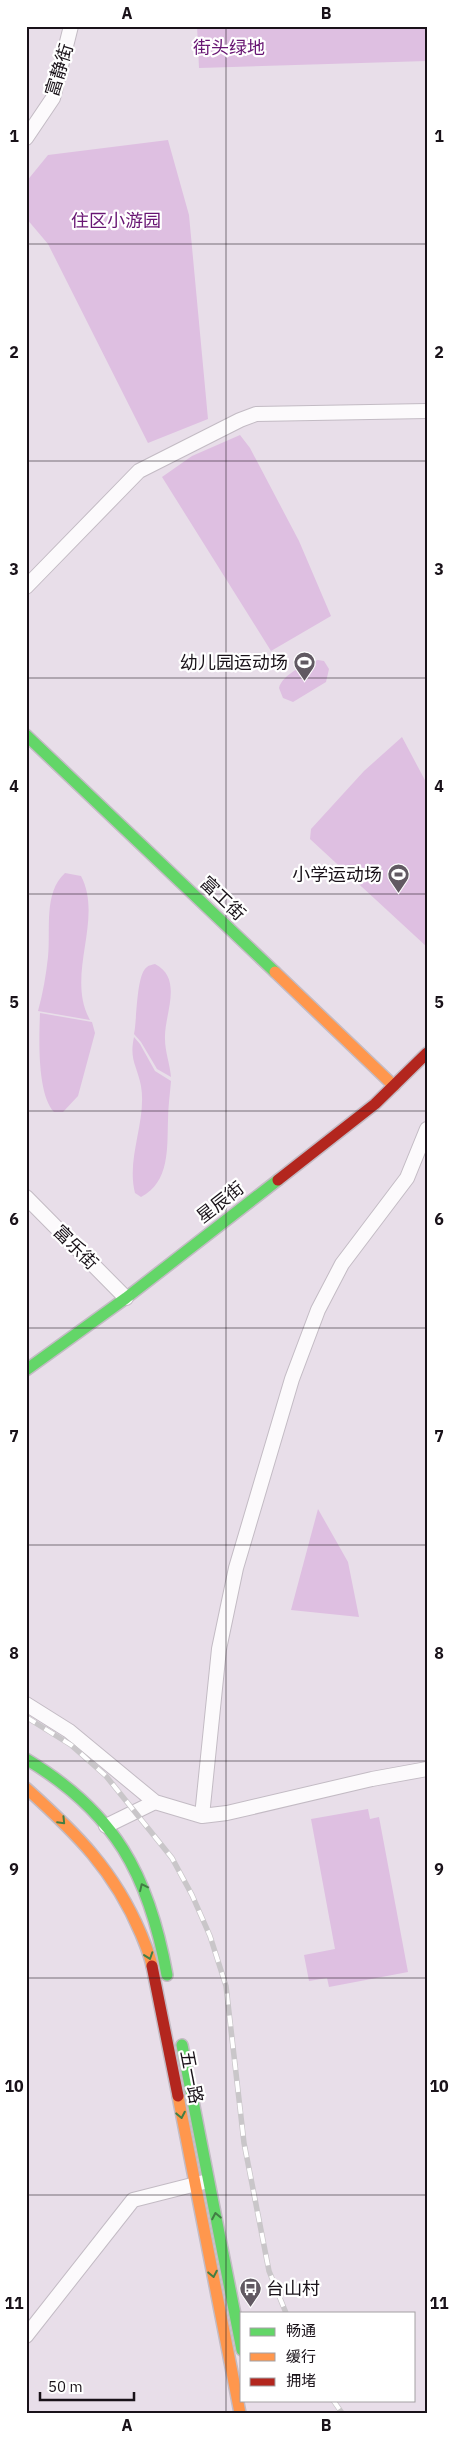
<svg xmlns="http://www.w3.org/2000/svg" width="453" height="2439" viewBox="0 0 453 2439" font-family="'IBM Plex Sans','Noto Sans SC',sans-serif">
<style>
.green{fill:#debfe1}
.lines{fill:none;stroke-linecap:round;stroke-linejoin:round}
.street-casing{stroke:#c3bbc4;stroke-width:16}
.fast-casing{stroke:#c3bbc4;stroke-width:14}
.slow-casing{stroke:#c3bbc4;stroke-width:14}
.jam-casing{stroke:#c3bbc4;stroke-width:14}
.street{stroke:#fcfafc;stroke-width:14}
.fast{stroke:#63d668;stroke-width:11}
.slow{stroke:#ff974d;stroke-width:11}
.jam{stroke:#b3261e;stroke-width:11}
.rail-casing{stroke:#c9c6c9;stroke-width:5.5}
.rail{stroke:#fff;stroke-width:4;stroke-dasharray:11;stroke-linecap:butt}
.oneway{stroke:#427e44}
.grid{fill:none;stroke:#191219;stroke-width:1;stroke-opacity:0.55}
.labels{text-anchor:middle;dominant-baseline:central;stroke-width:4.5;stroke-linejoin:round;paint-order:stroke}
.park-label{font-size:18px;fill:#681673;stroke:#fff}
.street-label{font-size:18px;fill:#191219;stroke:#fff}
.poi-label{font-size:18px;fill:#191219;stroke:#fff;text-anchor:end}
.neatline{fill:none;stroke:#191219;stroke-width:2}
.grid-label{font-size:16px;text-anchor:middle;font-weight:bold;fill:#191219}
</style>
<rect width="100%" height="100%" fill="#e8dee9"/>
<path class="green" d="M197,26H427V61L199,68Z
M168,140L189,215L208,419L148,443L48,244L26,218V182L48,155Z
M240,435L250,448L299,541L331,616L271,651L162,477L192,456Z
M318,660L324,661L329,669L326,682L293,702L283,698L279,688C282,675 306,663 318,660Z
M402,737L427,784V947L310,839L311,829L364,771Z
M65,873L81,876C104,920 65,975 90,1020L38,1011C43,993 46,975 48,957C51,930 43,893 65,873Z
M155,964C184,979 164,1014 165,1039C165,1052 170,1064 171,1077L157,1069L141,1042L134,1034C137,1021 136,974 147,967C149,965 152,965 155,964Z
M40,1013L92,1022L95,1033L78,1096L63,1112H54C37,1094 39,1038 40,1013Z
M134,1037L140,1044L155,1071L171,1081C170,1094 168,1107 168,1120C167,1148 170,1182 141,1197L135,1193C126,1158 147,1121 141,1086C137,1065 129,1060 134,1037Z
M318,1509L348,1562L359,1617L291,1610Z
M368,1809L370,1819L379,1817L408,1972L329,1987L327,1978L309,1981L304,1955L335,1949L311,1819Z"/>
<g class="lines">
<defs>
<path id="street" d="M26,138L53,98L71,26
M26,587L139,471L240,420L256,414L427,411
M26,1197L126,1298
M26,1704L69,1731L155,1802
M202,1816L219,1649L236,1568L292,1379L318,1310L342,1264L407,1178L427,1129
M106,1826L155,1802L202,1816L227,1813L372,1779L427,1769
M26,2336L133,2200L204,2182"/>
<path id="fast" d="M26,735L275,972
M26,1370L126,1298L278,1180
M26,1759C115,1812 149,1875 167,1975
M182,2045L242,2350"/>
<path id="slow" d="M275,972L394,1086
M26,1788C76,1833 114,1870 141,1934C145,1944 150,1955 152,1966
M178,2096L240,2413"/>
<path id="jam" d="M278,1180L375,1104L427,1053
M152,1966L178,2096"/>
</defs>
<use href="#street" class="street-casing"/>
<use href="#fast" class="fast-casing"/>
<use href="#slow" class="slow-casing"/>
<use href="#jam" class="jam-casing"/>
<use href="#street" class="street"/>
<use href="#fast" class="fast"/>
<use href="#slow" class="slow"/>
<use href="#jam" class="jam"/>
<defs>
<path id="rail" d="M26,1717L71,1745L106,1776L172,1858L192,1895L210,1936L226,1986L244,2143L269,2271L286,2313
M333,2400L342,2413"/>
</defs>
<use href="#rail" class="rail-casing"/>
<use href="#rail" class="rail"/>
</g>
<defs><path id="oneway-chevron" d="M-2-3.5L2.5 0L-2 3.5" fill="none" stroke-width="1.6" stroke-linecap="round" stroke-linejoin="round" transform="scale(1.25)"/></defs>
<g class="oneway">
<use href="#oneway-chevron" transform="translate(62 1821) rotate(46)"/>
<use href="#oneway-chevron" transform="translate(143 1887) rotate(-115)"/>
<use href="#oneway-chevron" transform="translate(149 1956) rotate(71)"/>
<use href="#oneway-chevron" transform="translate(181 2115) rotate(79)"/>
<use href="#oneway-chevron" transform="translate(216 2216) rotate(-101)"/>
<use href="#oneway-chevron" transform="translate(213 2274) rotate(79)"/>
</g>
<path class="grid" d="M226,26V2413M26,244H427M26,461H427M26,678H427M26,894H427M26,1111H427M26,1328H427M26,1545H427M26,1761H427M26,1978H427M26,2195H427"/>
<defs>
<symbol id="stadium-pin" viewBox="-11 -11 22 30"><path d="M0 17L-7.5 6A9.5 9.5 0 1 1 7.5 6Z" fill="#615962" stroke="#fff"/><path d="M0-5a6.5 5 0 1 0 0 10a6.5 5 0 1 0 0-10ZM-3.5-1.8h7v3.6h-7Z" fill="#fff"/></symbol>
<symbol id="bus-pin" viewBox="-11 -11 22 30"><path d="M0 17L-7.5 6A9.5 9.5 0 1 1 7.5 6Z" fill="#615962" stroke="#fff"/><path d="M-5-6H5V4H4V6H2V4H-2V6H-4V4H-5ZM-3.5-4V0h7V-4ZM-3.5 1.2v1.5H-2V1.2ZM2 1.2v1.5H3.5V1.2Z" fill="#fff"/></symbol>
</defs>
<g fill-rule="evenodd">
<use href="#stadium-pin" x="292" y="650" width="25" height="34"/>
<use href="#stadium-pin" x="386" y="862" width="25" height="34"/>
<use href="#bus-pin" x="238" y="2276" width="25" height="34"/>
</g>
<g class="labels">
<g class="park-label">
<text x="229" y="47">街头绿地</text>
<text x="116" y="220">住区小游园</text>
</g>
<g class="street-label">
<text transform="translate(59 70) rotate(-73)">富静街</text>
<text transform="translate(223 898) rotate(44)">富工街</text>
<text transform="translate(220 1202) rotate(-38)">星辰街</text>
<text transform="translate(76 1247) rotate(45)">富乐街</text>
<text transform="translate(192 2077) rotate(79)">五一路</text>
</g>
<g class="poi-label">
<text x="288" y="662">幼儿园运动场</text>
<text x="382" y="874">小学运动场</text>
<text x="266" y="2288" text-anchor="start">台山村</text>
</g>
</g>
<rect width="453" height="2439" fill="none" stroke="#ffffff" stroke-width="55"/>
<rect x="240" y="2312" width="175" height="90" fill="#ffffff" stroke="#a3a0a3"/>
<rect x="250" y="2328" width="25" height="8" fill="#63d668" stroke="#a3a0a3"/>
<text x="286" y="2336" font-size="15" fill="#191219">畅通</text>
<rect x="250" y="2353" width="25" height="8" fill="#ff974d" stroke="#a3a0a3"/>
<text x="286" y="2362" font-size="15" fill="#191219">缓行</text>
<rect x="250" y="2378" width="25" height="8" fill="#b3261e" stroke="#a3a0a3"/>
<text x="286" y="2386" font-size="15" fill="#191219">拥堵</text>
<path d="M40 2392v8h94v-8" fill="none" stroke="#191219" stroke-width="2.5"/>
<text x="48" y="2392" font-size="15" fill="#191219" stroke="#ffffff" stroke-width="4" paint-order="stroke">50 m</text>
<rect x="28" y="28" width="398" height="2384" class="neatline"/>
<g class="grid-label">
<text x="127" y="19">A</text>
<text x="326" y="19">B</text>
<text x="14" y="142">1</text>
<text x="439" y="142">1</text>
<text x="14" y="358">2</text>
<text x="439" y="358">2</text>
<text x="14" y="575">3</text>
<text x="439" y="575">3</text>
<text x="14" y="792">4</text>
<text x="439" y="792">4</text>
<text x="14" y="1008">5</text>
<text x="439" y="1008">5</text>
<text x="14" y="1225">6</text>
<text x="439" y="1225">6</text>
<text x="14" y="1442">7</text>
<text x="439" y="1442">7</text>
<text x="14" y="1659">8</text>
<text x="439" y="1659">8</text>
<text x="14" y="1875">9</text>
<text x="439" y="1875">9</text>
<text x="14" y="2092">10</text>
<text x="439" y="2092">10</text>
<text x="14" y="2309">11</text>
<text x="439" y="2309">11</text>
<text x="127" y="2431">A</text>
<text x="326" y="2431">B</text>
</g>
</svg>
